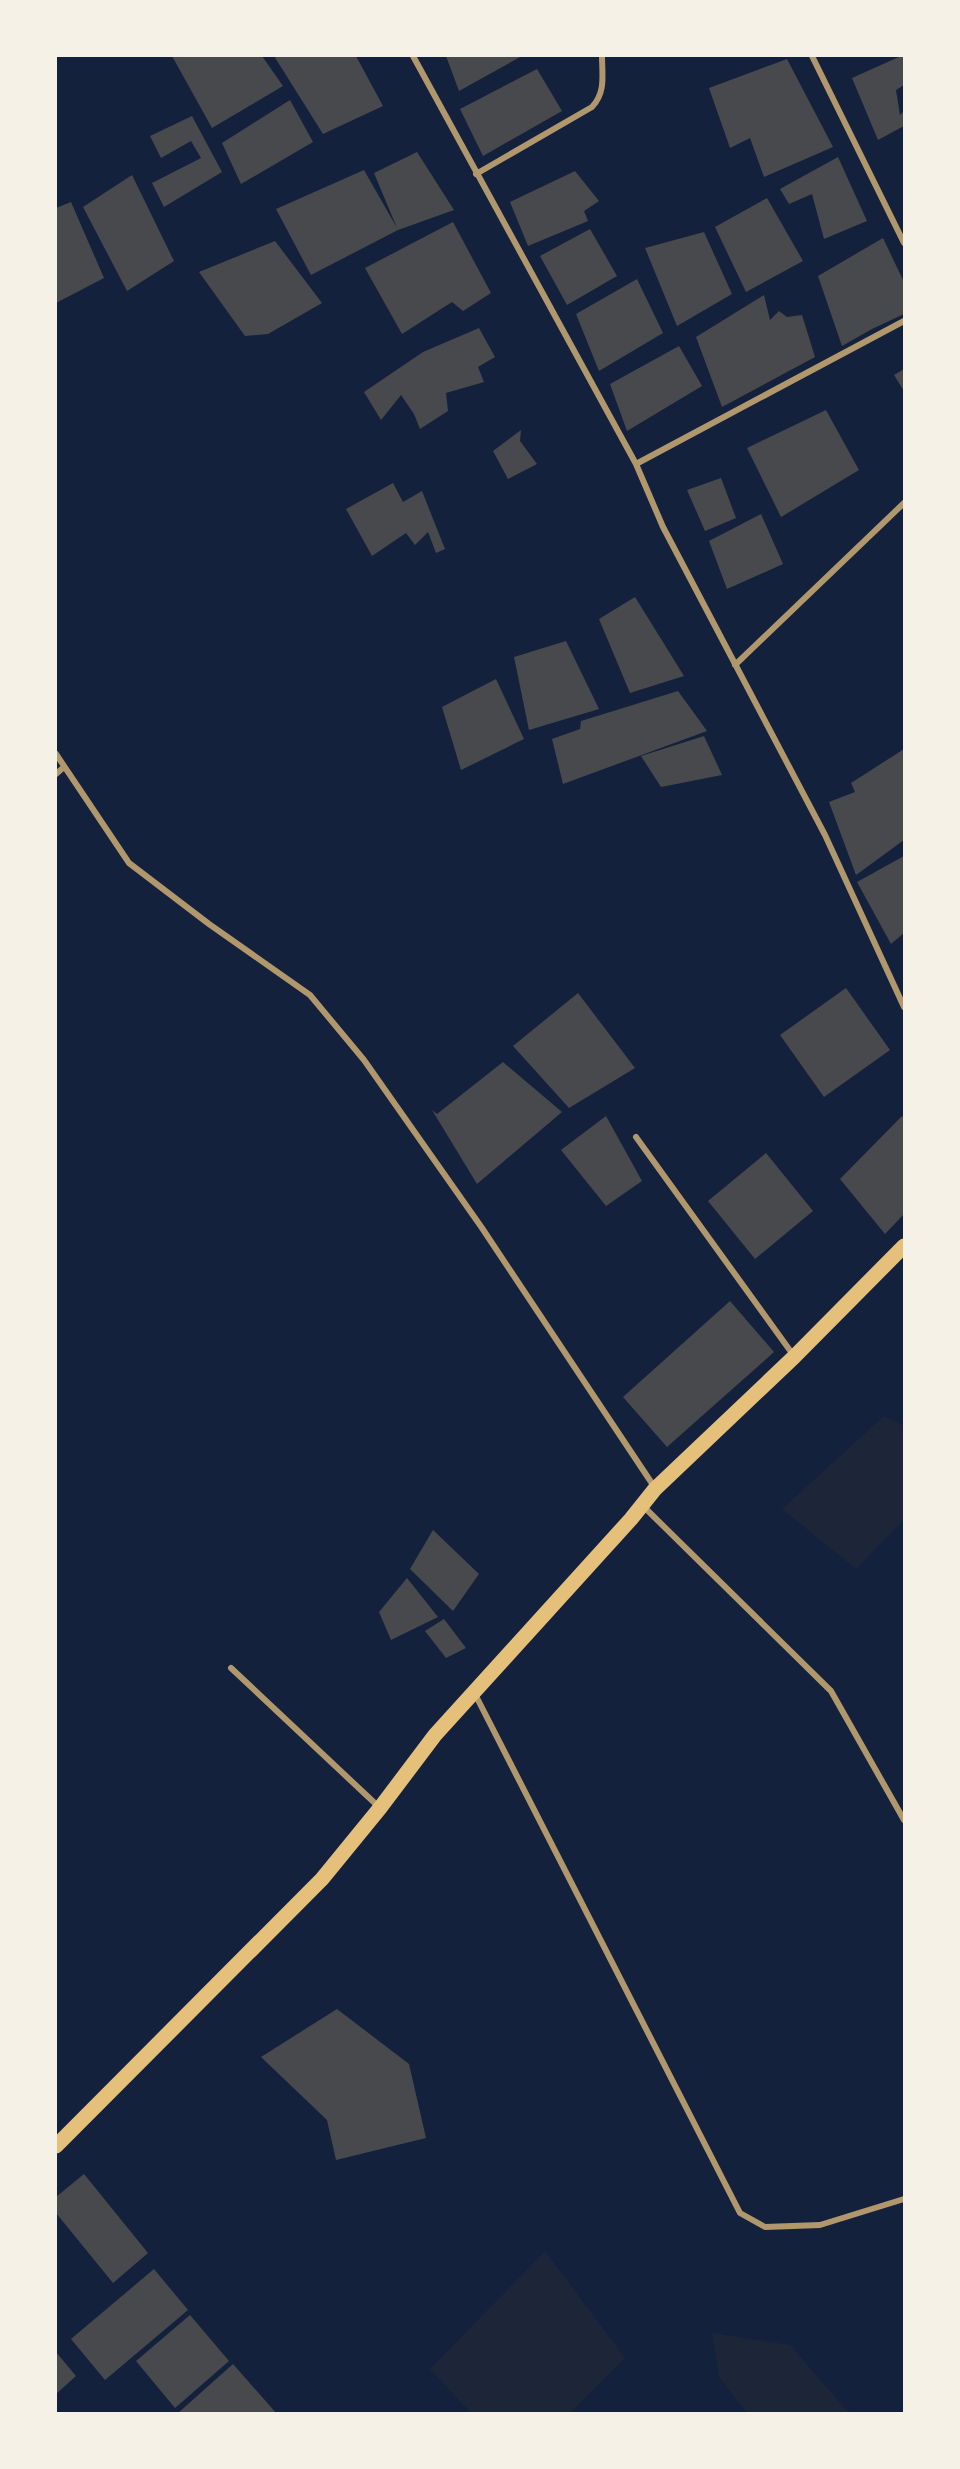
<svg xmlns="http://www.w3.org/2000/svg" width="960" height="2469" viewBox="0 0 960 2469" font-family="Karla,sans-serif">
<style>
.green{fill:#1d2539}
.building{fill:#48494c}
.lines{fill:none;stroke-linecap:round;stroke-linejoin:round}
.minor{stroke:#b1986c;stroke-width:6}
.primary{stroke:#e5c07b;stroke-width:15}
</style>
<rect width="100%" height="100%" fill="#14213d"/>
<path class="green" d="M884,1416L904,1426V1520L856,1569L782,1509Z
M545,2251L625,2358L570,2413H471L430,2369Z
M712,2333L790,2345L849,2413H747L719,2377Z"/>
<path class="building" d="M172,56H262L283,86L212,128Z
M274,56H356L383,106L323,134Z
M446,56H522L459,91Z
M901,56H904V85L896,90L900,115L904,111V126L878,140L852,78Z
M787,59L833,147L764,177L750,138L730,148L709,88Z
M537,69L562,111L483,156L460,109Z
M290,100L313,142L241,184L222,143Z
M192,116L222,172L164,207L152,183L201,158L191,141L161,158L150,136Z
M417,152L454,210L398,230L311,275L276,209L364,170L397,228L374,173Z
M838,157L867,221L824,239L812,194L789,204L780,189Z
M575,171L599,201L584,211L588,221L528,246L510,202Z
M132,175L174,261L127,291L83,207Z
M767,198L803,261L746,292L715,227Z
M71,202L104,278L56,303V208Z
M453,222L491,293L463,311L452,302L402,334L365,268Z
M590,229L617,276L567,305L540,256Z
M704,232L732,294L677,326L645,248Z
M883,238L904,282V314L872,329L842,346L818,276Z
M275,241L322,303L268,334L245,336L199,272Z
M637,279L663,333L599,371L576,314Z
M764,295L770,320L779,311L787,317L802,315L815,357L722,407L696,337Z
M479,328L495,357L478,367L484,382L446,393L448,411L420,429L414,414L401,395L381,420L364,392L423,352Z
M679,346L702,386L627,431L610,384Z
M904,369V391L894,375Z
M826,410L859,470L781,517L747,448Z
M521,430L520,441L537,464L508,479L493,451Z
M721,478L736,518L705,531L687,490Z
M393,483L403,502L422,491L445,549L436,553L428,532L415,545L406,533L372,556L346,509Z
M761,514L783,564L727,589L709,541Z
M635,597L684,676L630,693L599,619Z
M566,641L599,709L529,730L514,657Z
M496,679L524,739L461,770L442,707Z
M678,691L707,731L563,784L552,739L580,729L581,721Z
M704,736L722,775L661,787L641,756Z
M904,749V840L856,875L829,802L855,792L851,783Z
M904,856V933L891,944L857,882Z
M846,988L890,1050L824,1097L780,1035Z
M578,993L635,1068L569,1108L513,1046Z
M503,1062L562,1112L477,1184L432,1110L437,1114Z
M606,1116L642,1181L606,1206L561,1150Z
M902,1116L904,1119V1214L885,1234L840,1179Z
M766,1153L813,1211L755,1259L708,1201Z
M730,1301L774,1352L667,1447L623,1397Z
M433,1530L479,1574L453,1611L410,1569Z
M407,1578L438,1617L391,1640L379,1612Z
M444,1619L466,1648L446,1658L425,1631Z
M337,2009L409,2064L426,2138L336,2160L327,2120L261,2057Z
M84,2174L148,2253L113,2283L56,2213V2197Z
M154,2269L188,2310L105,2380L71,2339Z
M190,2315L229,2361L175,2408L136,2361Z
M56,2352L76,2376L56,2394Z
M233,2364L277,2414H177Z"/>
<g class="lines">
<path class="minor" d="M413,56L636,464L663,527L825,835L904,1007
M812,56L904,243
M476,174L592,107C606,92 602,75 602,56
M636,464L904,321
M735,665L904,503
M56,754L129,863L209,924L310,995L364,1060L482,1228L655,1488
M56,774L64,767
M636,1137L794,1356
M642,1505L831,1691L904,1820
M231,1668L380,1808
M475,1694L740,2213L765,2227L820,2225L904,2199"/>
<path class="primary" d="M56,2146L322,1879L380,1808L435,1735L631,1519L655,1489L794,1357L904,1246"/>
</g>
<rect width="960" height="2469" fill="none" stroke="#f6f1e7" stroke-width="114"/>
</svg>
